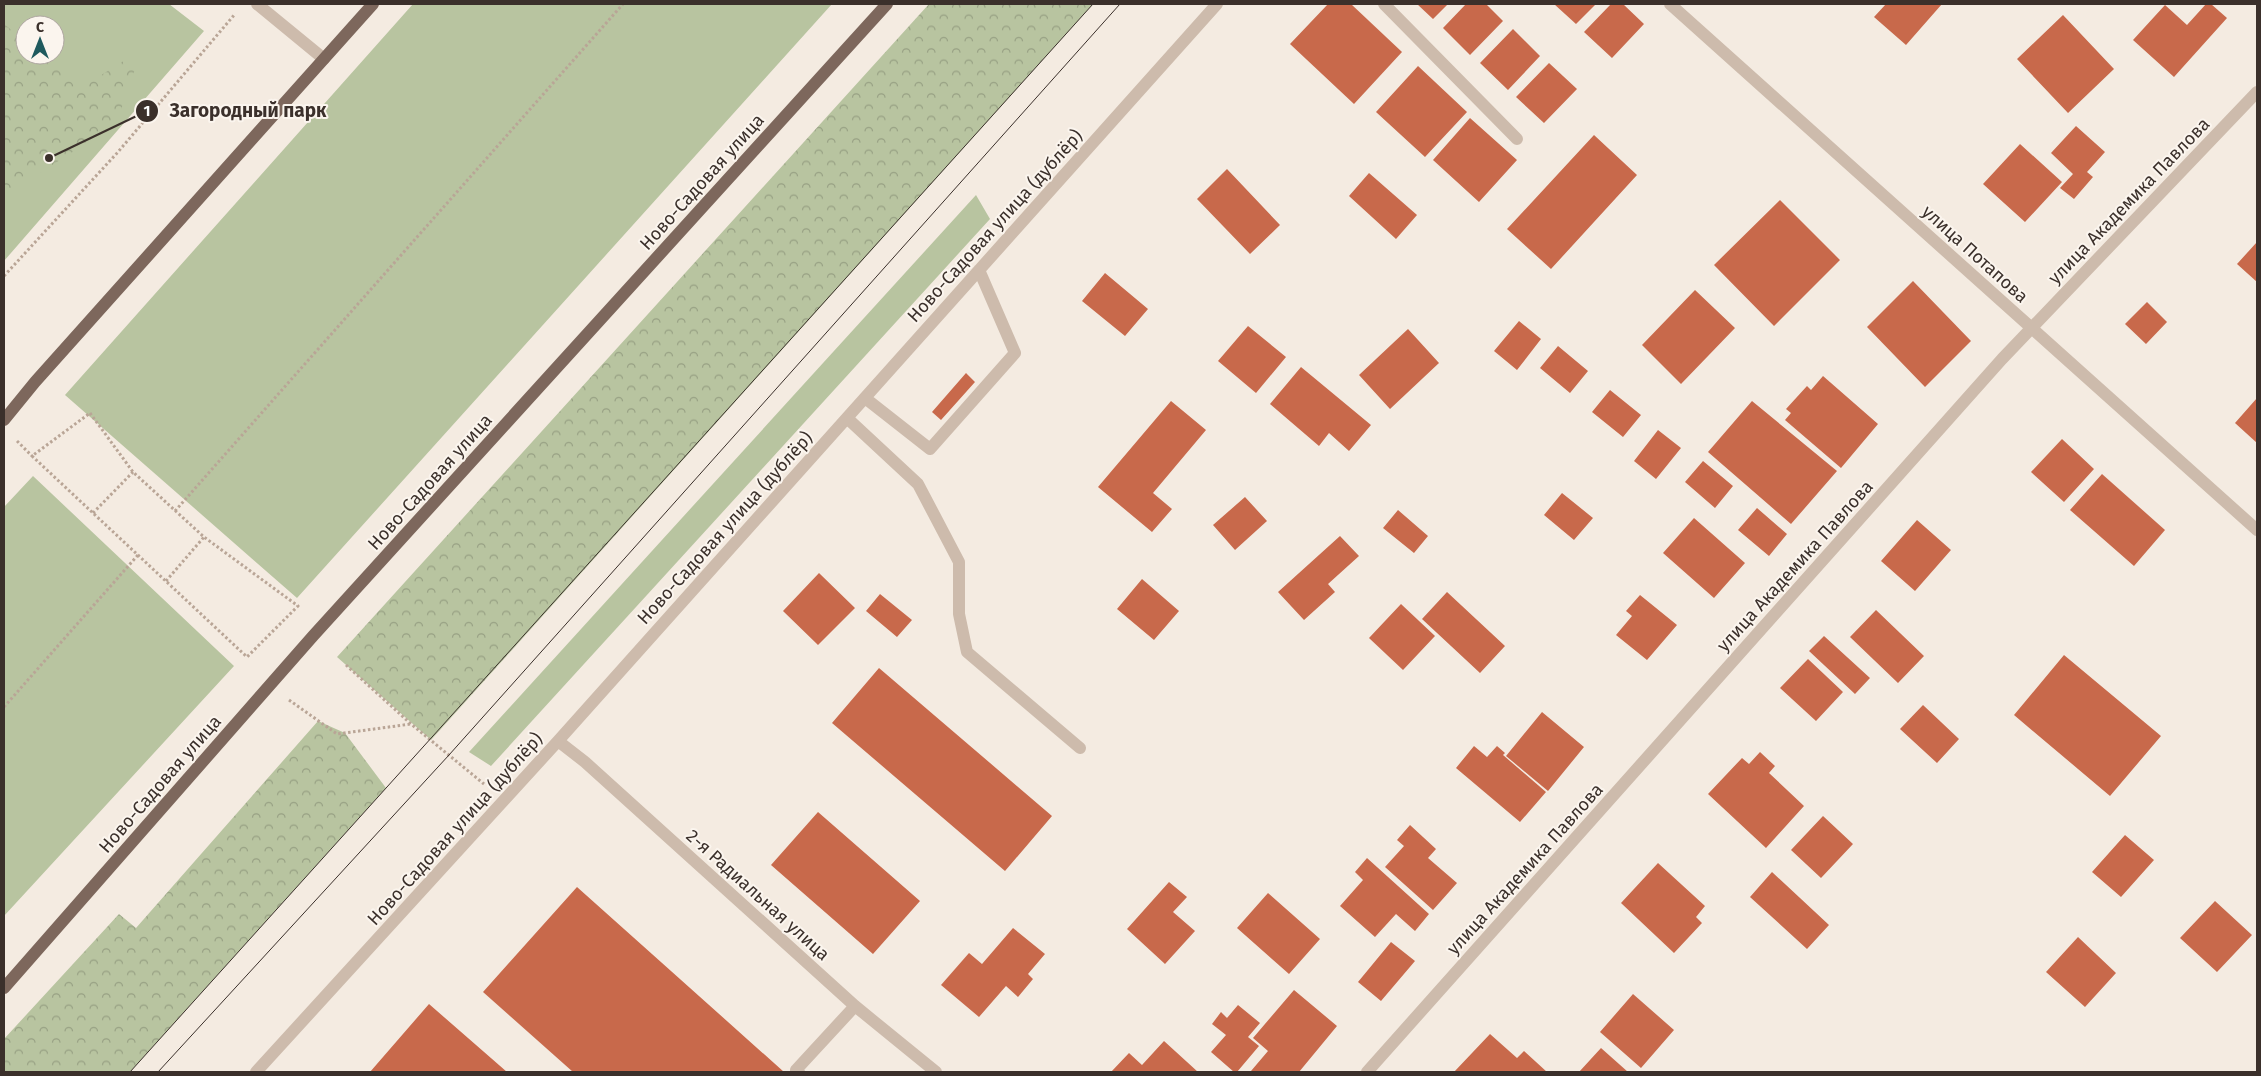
<svg xmlns="http://www.w3.org/2000/svg" width="2261" height="1076" viewBox="0 0 2261 1076" font-family="'Fira Sans',sans-serif">
<style>
.green{fill:#b8c4a0;fill-rule:evenodd}
.forest{fill:url(#forest-crowns)}
.building{fill:#c8694b}
.lines{fill:none;stroke-linecap:round;stroke-linejoin:round}
.path{stroke:#b9a596;stroke-width:3;stroke-dasharray:2.5 2.5;stroke-linecap:butt}
.minor{stroke:#cdbbac;stroke-width:12}
.major{stroke:#7d675c;stroke-width:12}
.tram{stroke:#3b302b;stroke-width:1}
.labels{text-anchor:middle;dominant-baseline:central;stroke-width:4;stroke-linejoin:round;paint-order:stroke}
.street-label{font-size:18px;fill:#3b302b;stroke:#fbf5ee}
.leader{fill:none;stroke:#3b302b;stroke-width:2}
.callout-dot{fill:#3b302b;stroke:#fbf5ee;stroke-width:2}
.mark-label{font-size:15px;text-anchor:middle;font-weight:bold;fill:#fff}
.callout-label{font-size:19px;text-anchor:middle;font-weight:bold;fill:#3b302b;stroke:#fbf5ee;stroke-width:4;stroke-linejoin:round;paint-order:stroke}
</style>
<defs>
<pattern id="forest-crowns" width="20" height="18" patternUnits="userSpaceOnUse" patternTransform="scale(1.25)"><rect width="20" height="18" fill="#b8c4a0"/><path d="M2 6a3 3 0 1 1 6 0M12 15a3 3 0 1 1 6 0" fill="none" stroke="#97a083"/></pattern>
</defs>
<rect width="100%" height="100%" fill="#f4ebe1"/>
<path class="green" d="M4,4H169L204,31L4,261ZM25,25H55V55H25Z
M413,4H832L297,598L65,395Z
M976,195L990,219L491,766L469,752Z
M33,476L234,666L4,916V507Z"/>
<path class="forest" d="M929,4H1093L431,740L337,657Z
M4,24L25,41V55H41L81,88L142,49L116,124L4,196Z
M318,721L345,733L386,788L130,1072H4V1039L119,914L136,928Z"/>
<path class="building" d="M1328,4H1351L1402,52L1354,104L1290,44Z
M1417,4H1448L1433,19Z
M1466,4H1486L1503,21L1470,55L1443,28Z
M1554,4H1596L1576,24Z
M1611,4H1623L1644,24L1612,58L1584,32Z
M1886,4H1942L1906,45L1874,17Z
M2206,4H2211L2227,18L2174,77L2133,40L2165,5L2187,25Z
M2063,15L2114,69L2068,113L2017,59Z
M1513,29L1540,56L1508,90L1480,63Z
M1549,63L1577,89L1544,123L1516,97Z
M1418,66L1467,112L1425,157L1376,112Z
M1470,118L1517,160L1479,202L1433,160Z
M2076,126L2105,152L2087,172L2093,177L2074,199L2060,188L2073,174L2051,153Z
M1594,135L1637,175L1551,269L1507,229Z
M2020,144L2062,182L2025,222L1983,184Z
M1227,169L1280,225L1250,254L1197,199Z
M1369,173L1417,215L1396,239L1349,196Z
M1780,200L1840,260L1774,326L1714,265Z
M2257,242V282L2237,264Z
M1105,273L1148,309L1125,336L1082,301Z
M1913,281L1971,341L1925,387L1867,327Z
M1695,290L1735,328L1681,384L1642,345Z
M2147,302L2167,322L2146,344L2125,324Z
M1519,321L1541,339L1517,370L1494,351Z
M1248,326L1286,357L1256,393L1218,361Z
M1408,329L1439,363L1390,409L1359,375Z
M1558,346L1588,371L1570,393L1540,368Z
M1301,367L1371,425L1349,451L1329,433L1319,446L1270,404Z
M966,373L975,382L941,420L932,412Z
M1823,376L1878,424L1841,468L1785,420L1791,413L1786,409L1807,386L1811,390Z
M1610,390L1641,415L1623,437L1592,412Z
M2257,398V443L2235,423Z
M1171,401L1206,430L1153,493L1172,509L1152,532L1098,487Z
M1752,401L1837,471L1791,524L1708,452Z
M1658,430L1681,448L1656,479L1634,461Z
M2062,439L2094,469L2064,502L2031,472Z
M1703,461L1733,486L1715,508L1685,482Z
M2102,474L2165,530L2134,566L2070,510Z
M1562,493L1593,518L1574,540L1544,515Z
M1245,497L1267,521L1235,550L1213,525Z
M1757,508L1787,534L1769,556L1738,530Z
M1398,510L1428,536L1414,553L1383,528Z
M1694,518L1745,563L1714,598L1663,553Z
M1917,520L1951,550L1915,591L1881,561Z
M1340,536L1359,556L1328,584L1335,592L1304,620L1278,592Z
M819,573L855,608L818,645L783,611Z
M1142,579L1179,611L1154,640L1117,609Z
M1447,592L1505,646L1480,673L1422,619Z
M880,594L912,620L897,637L866,611Z
M1640,595L1677,625L1647,660L1616,635L1632,616L1626,611Z
M1401,604L1435,636L1403,670L1369,638Z
M1876,610L1924,656L1898,683L1850,637Z
M1824,636L1870,678L1855,694L1809,651Z
M2064,655L2161,736L2110,796L2014,715Z
M1808,659L1843,692L1816,721L1780,688Z
M879,668L1052,816L1005,871L832,723Z
M1923,705L1959,739L1937,763L1900,729Z
M1542,712L1584,747L1548,791L1506,756Z
M1474,746L1487,757L1497,746L1505,753L1503,755L1546,792L1520,822L1456,768Z
M1760,752L1775,766L1769,773L1804,806L1766,848L1708,794L1742,758L1749,764Z
M818,812L920,901L873,954L771,865Z
M1823,816L1853,844L1821,878L1791,850Z
M1410,825L1436,849L1428,858L1457,883L1433,910L1385,867L1404,846L1397,840Z
M2125,835L2154,860L2121,897L2092,872Z
M1367,858L1429,914L1415,931L1396,914L1375,937L1340,906L1363,880L1355,872Z
M1658,863L1705,906L1696,917L1702,923L1674,953L1621,903Z
M1772,872L1829,925L1807,949L1750,897Z
M1169,882L1187,897L1173,912L1195,931L1165,964L1127,929Z
M577,887L784,1072H573L483,992Z
M1268,893L1320,939L1289,974L1237,928Z
M2215,901L2252,935L2217,972L2180,938Z
M1013,928L1045,954L1028,974L1033,979L1018,997L1006,986L979,1017L941,985L969,953L982,964Z
M2078,937L2116,973L2085,1007L2046,972Z
M1391,942L1415,961L1381,1001L1358,982Z
M1294,990L1337,1026L1299,1072H1253L1251,1071L1268,1051L1253,1038Z
M1633,994L1674,1030L1641,1068L1600,1032Z
M429,1004L507,1072H370Z
M1238,1005L1260,1023L1248,1037L1259,1046L1237,1072H1234L1211,1052L1226,1035L1212,1024L1221,1012L1227,1018Z
M1490,1034L1517,1058L1524,1051L1547,1072H1454Z
M1164,1041L1198,1072H1111L1129,1053L1142,1065Z
M1601,1048L1628,1072H1579Z"/>
<g class="lines">
<path class="path" d="M4,276L118,152L235,14
M90,413L133,472L204,537L298,606L247,657L32,456Z
M17,441L32,456
M175,511L623,4
M93,513L133,472
M166,581L204,537
M346,665L411,724L484,784
M289,700L337,734L411,724
M4,707L138,555"/>
<path class="minor" d="M257,4L324,59
M1384,4L1517,139
M1670,4L2257,530
M865,398L930,449L1015,353L979,270
M847,418L918,484L959,562V614L967,652L1080,748
M558,741L585,762L855,1006L936,1072
M256,1072L558,741L1217,4
M799,1072L796,1070L855,1006
M1367,1072L2002,359L2257,92"/>
<path class="major" d="M4,420L35,382L373,4
M4,988L313,636L887,4"/>
<path class="tram" d="M130,1072L1093,4
M158,1072L449,755L1120,4"/>
</g>
<g class="labels">
<g class="street-label">
<text transform="translate(702 182) rotate(-48)">Ново-Садовая улица</text>
<text transform="translate(2129 201) rotate(-46)">улица Академика Павлова</text>
<text transform="translate(995 226) rotate(-48)">Ново-Садовая улица (дублёр)</text>
<text transform="translate(1975 254) rotate(42)">улица Потапова</text>
<text transform="translate(430 482) rotate(-48)">Ново-Садовая улица</text>
<text transform="translate(725 528) rotate(-48)">Ново-Садовая улица (дублёр)</text>
<text transform="translate(1795 566) rotate(-48)">улица Академика Павлова</text>
<text transform="translate(160 784) rotate(-49)">Ново-Садовая улица</text>
<text transform="translate(455 829) rotate(-48)">Ново-Садовая улица (дублёр)</text>
<text transform="translate(1525 869) rotate(-48)">улица Академика Павлова</text>
<text transform="translate(758 895) rotate(42)">2-я Радиальная улица</text>
</g>
</g>
<path class="leader" d="M49 158L147 111"/>
<g class="callout-dot">
<circle cx="49" cy="158" r="5"/>
<circle cx="147" cy="111" r="12"/>
</g>
<g class="mark-label">
<text x="147" y="116">1</text>
</g>
<g class="callout-label">
<text x="248" y="117">Загородный парк</text>
</g>
<rect width="2261" height="1076" fill="none" stroke="#3b302b" stroke-width="10"/>
<g transform="translate(40 40)"><circle r="24" fill="#fbf5ee" stroke="#aea6a0"/>
<path d="M0-4L9 19L0 12L-9 19Z" fill="#1f5a5e"/>
<text y="-8" font-size="14" font-weight="bold" text-anchor="middle" fill="#3b302b">С</text>
</g>
</svg>
